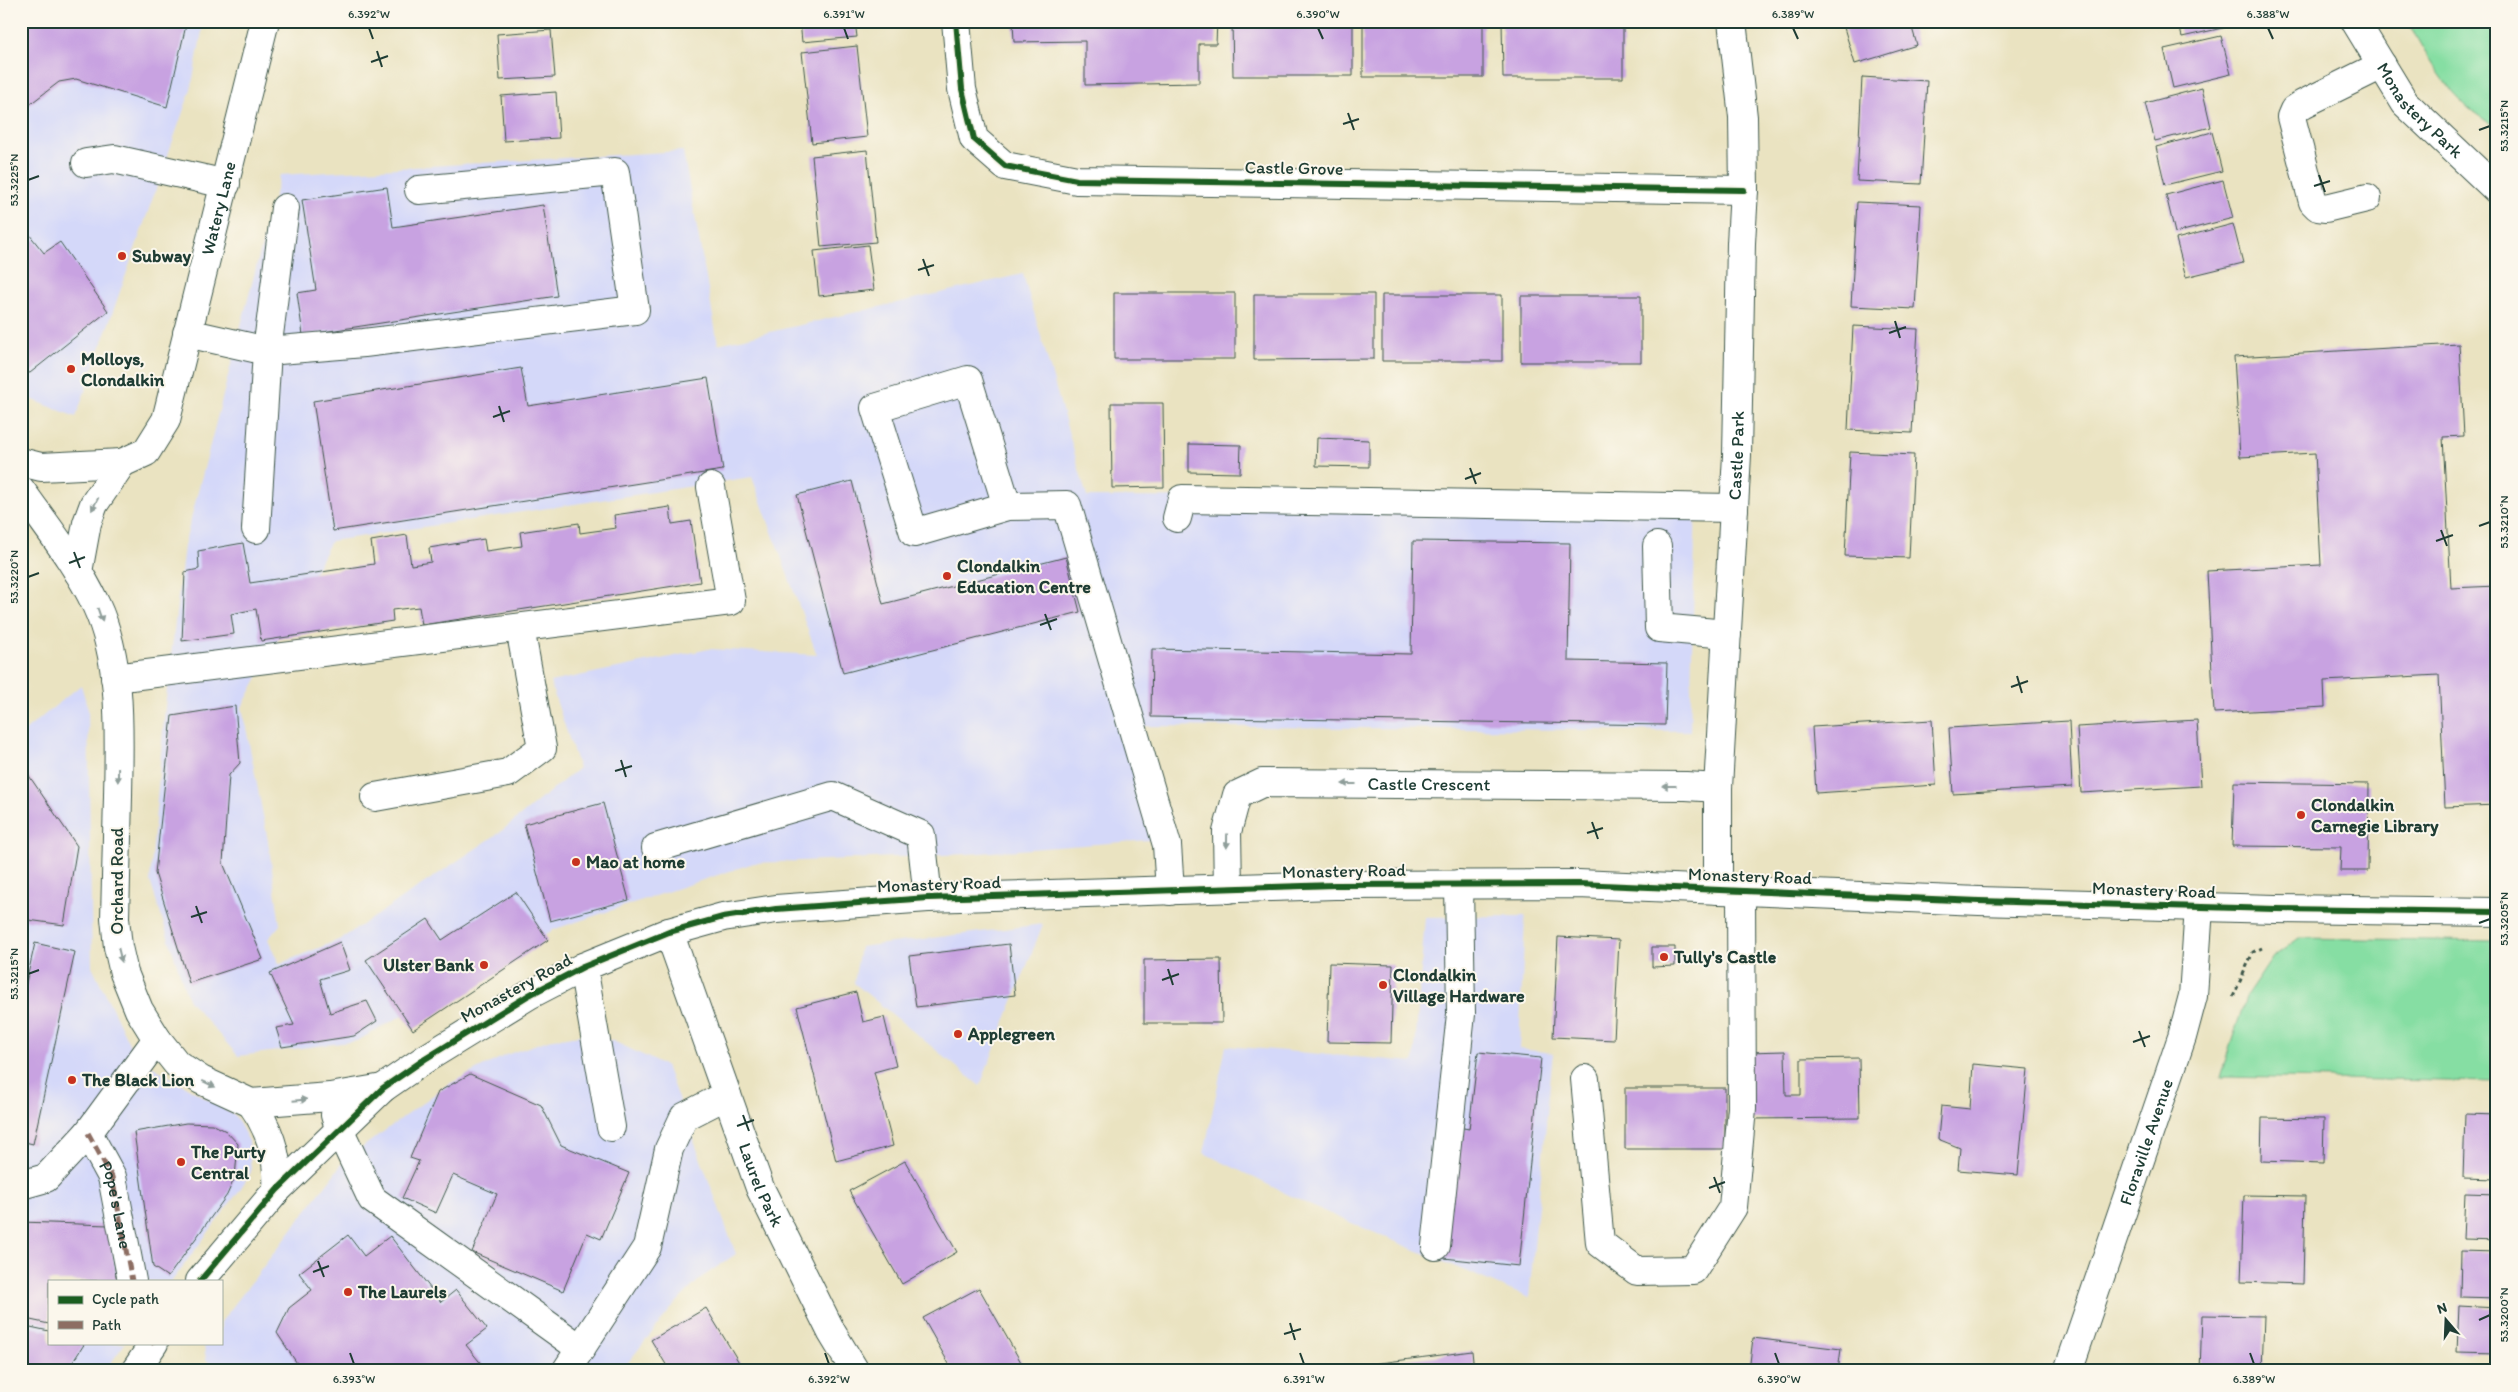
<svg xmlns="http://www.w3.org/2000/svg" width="2518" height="1392" viewBox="0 0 2518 1392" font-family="Itim,sans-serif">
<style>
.built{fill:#d4d8f9;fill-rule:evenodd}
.green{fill:#86dea3;stroke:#528e6c}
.building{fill:#c8a2e1}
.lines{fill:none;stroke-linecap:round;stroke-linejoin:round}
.minor-casing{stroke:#3d5649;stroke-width:30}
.path{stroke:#3d5649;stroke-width:3;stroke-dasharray:4 4;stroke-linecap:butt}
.minor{stroke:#fff;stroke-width:28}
.quiet{stroke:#8d6e63;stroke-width:5;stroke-dasharray:10 5;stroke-linecap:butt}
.cycleway-casing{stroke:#fbf7ec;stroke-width:9}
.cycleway{stroke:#1b5e20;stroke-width:6}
.oneway{fill:#8f9e9a}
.ticks{fill:none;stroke:#1f3d34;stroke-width:2}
.poi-dot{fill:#c8321e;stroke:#fbf7ec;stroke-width:2}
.labels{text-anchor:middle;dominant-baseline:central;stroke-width:4;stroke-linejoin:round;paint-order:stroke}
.street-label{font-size:18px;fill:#1f3d34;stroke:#fbf7ec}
.poi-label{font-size:18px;font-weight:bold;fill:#1f3d34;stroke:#fbf7ec;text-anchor:start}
.neatline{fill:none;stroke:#1f3d34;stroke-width:2}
.ticks-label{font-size:12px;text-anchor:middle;fill:#1f3d34}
</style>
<rect width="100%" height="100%" fill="#fbf7ec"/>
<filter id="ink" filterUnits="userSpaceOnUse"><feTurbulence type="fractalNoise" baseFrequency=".02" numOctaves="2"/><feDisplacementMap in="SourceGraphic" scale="10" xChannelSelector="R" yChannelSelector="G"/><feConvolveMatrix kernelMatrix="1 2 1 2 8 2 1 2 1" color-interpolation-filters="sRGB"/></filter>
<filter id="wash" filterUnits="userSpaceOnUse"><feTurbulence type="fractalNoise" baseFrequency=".0096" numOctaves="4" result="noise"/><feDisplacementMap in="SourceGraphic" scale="20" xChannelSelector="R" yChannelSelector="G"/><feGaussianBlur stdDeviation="1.12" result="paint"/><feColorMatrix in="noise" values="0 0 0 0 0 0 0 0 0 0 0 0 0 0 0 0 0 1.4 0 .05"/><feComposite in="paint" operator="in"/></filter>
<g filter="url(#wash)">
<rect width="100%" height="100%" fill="#eae3c1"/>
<path class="built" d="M21,21H204L191,89L76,417L21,395Z
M683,151L718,344L1023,274L1087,497L1696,500L1690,731L1142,726L1174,838L966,854L754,863L555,929L357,1041L238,1056L188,999L150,881L165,707L184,546L280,175ZM752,477L817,655L709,649L550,682L579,768L499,833L341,939L279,964L268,939L280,925L268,841L242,707L331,541Z
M81,685L88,709L92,966L135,1056L235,1116L249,1141L251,1172L239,1191L172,1281H49V1343H125L105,1371H21V734Z
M1525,916L1519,1049L1553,1053L1529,1298L1307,1204L1204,1153L1226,1046L1414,1062L1425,917Z
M1043,924L980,1086L854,983L860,947Z
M579,1035L613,1041L666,1066L736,1254L701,1278L675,1304L621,1371H216L206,1359L204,1345L221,1343V1322L345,1160L447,1085L506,1055L548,1040Z"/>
<path class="green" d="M2407,21H2497V126C2452,106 2431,62 2407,21Z
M2299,938L2497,941V1082L2220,1077L2246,997L2273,957Z"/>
<g id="blocks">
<path class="building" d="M21,21H187L167,107L76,79L59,82L21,111Z
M800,21H855L857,37L802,42Z
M1013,21H1217L1216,44H1199V83L1085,85V41L1014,42Z
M1232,21H1353V76H1233Z
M1363,21H1483V77H1363Z
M1502,21H1623V78H1503Z
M1842,21H1910L1917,45L1855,64Z
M2178,21H2244L2245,23L2182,37Z
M551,30L555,77L500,80L497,34Z
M2221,36L2231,74L2173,88L2164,49Z
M857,46L867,137L812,143L802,52Z
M1862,77L1927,81L1921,184L1857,181Z
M2202,88L2211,127L2155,141L2145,103Z
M556,92L559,138L504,141L501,96Z
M2212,132L2222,171L2165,185L2156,147Z
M867,150L876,242L821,247L812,156Z
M2223,180L2233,218L2175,233L2166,195Z
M387,187L393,227L543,205L557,296L303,335L297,293L316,290L302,200Z
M1857,202L1921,205L1915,309L1851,306Z
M21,224L44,253L60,242L108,311L30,373L21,371Z
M2233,224L2243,263L2186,277L2176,239Z
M868,245L874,290L819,296L814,251Z
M1114,293H1235V359H1114Z
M1254,294H1374V359L1254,360Z
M1382,295H1502V361H1382Z
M1521,296H1641V362H1521Z
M1853,326L1918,329L1912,433L1848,430Z
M2459,344L2464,436L2443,437L2451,588L2497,586V805L2445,807L2439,675L2324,681L2325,707L2214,713L2207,571L2321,565L2315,453L2240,457L2234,357Z
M521,368L528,406L708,378L723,470L333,531L313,401Z
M1111,403H1163L1164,487L1112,488Z
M1317,438L1369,440V467L1316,466Z
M1189,444L1241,445L1240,473L1189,472Z
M1850,452L1914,455L1909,558L1845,556Z
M852,481L883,604L1066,557L1080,612L843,673L797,495Z
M670,507L672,524L691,521L700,582L422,625L419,607L392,610L393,621L261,641L256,609L231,614L234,634L182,641L185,572L199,569L198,551L243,543L250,583L374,564L371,541L407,535L411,565L431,562L429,548L484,539L486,551L522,546L520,532L579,523L580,533L616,528L614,515Z
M1413,541L1570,543L1568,661L1667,663L1665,725L1151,717L1152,649L1411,654Z
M235,706L240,763L229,775L223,863L263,959L189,983L155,873L172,716Z
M1932,720L1936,785L1816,793L1812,727Z
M2197,720L2201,786L2081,793L2077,727Z
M2069,721L2072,787L1953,794L1949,728Z
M21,764L77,846L64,925L21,919V879L24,861L21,857Z
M2234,782L2369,784L2368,871H2340L2341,847L2232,846Z
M603,803L629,900L550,921L524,824Z
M516,892L548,940L413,1030L366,960L428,919L442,940Z
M1558,937L1619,940L1614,1040L1553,1037Z
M21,938L26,939L22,964H21Z
M340,942L350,970L320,979L330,1013L367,1001L377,1021L354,1036L282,1047L276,1028L294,1025L270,973Z
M35,943L75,952L33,1144L21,1141V1005Z
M1009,944L1015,995L916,1007L909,956Z
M1652,947H1675V966L1652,967Z
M1221,959L1222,1023H1144V960Z
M1329,963L1393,965L1391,1043L1327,1042Z
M856,992L863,1022L884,1017L896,1066L874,1072L893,1146L836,1161L797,1007Z
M1785,1051L1786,1095H1801V1059L1859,1058L1860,1118L1748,1119V1052Z
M1478,1052L1541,1058L1519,1266L1444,1258L1458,1127L1469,1129Z
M1973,1064L2028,1069L2018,1175L1958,1170L1960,1148L1938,1139L1941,1106L1970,1109Z
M470,1074L541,1105L561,1145L629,1173L601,1239L587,1233L563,1291L472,1252L497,1194L453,1175L436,1213L402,1198L419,1161L410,1158L438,1092Z
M1625,1088H1725V1149H1625Z
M2465,1114L2497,1115V1179L2463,1178Z
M2262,1118L2324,1119L2323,1163L2261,1161Z
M186,1123L212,1124L226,1131L238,1144L235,1177L227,1195L168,1277L153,1267L134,1132Z
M905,1161L957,1252L902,1284L849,1191Z
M2465,1193L2497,1194V1240L2463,1239Z
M2244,1195L2305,1196L2303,1284L2241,1282Z
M21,1222L108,1225L117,1281H49V1324L21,1318Z
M348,1235L364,1256L390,1236L441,1302L456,1290L487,1329L466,1345L487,1371H302L277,1333L289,1308L312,1290L299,1273Z
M2461,1251L2497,1252V1298L2460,1297Z
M979,1288L1005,1334L1026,1371H953L923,1318Z
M2459,1306L2497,1308V1353L2457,1352Z
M706,1308L734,1354L744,1371H670L651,1340Z
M2202,1315L2264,1316L2262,1371H2200Z
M21,1325L49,1331V1343H85L67,1371H21Z
M1753,1338L1841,1349L1838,1371H1749Z
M1472,1351L1474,1371H1326V1370Z
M2455,1365L2497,1366V1371H2455Z
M1873,1368L1886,1370V1371H1873Z"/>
</g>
</g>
<g filter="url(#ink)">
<use href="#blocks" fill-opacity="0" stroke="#3d5649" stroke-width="1"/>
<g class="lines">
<defs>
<g id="minor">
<path d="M956,21L962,89L974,139L1005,166L1077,180L1744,190"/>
<path id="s1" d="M2355,21L2405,103L2497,190"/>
<path d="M86,163L114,159L226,184"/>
<path d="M2367,198L2326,208L2318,207L2313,202L2291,117L2294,110L2303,104L2382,65"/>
<path d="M187,333L267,351L364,343L635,310L615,172L419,190"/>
<path id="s2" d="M21,462L41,467L122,463L146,452L166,420L265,21"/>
<path d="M21,490C47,527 77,564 96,605C123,663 119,734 118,796C117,837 116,878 115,918L118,947L124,973L139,1010L157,1039L177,1064L201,1080L251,1103L330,1097L383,1088"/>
<path d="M1007,506L914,533L875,408L968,380L1007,506L1067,505L1167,845L1170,891"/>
<path d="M1177,518L1182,499L1734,508"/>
<path d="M256,529L267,351L285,208"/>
<path d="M1657,546L1659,628L1727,634"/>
<path d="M78,572L87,523L94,504L122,463"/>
<path d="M115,678L731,601L711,487"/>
<path d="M375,797L508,773L542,748L520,628"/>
<path d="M656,848L833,796L921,835L928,898"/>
<path id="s3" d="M1228,889L1227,832L1237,795L1262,783L1686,786L1718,788"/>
<path id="s4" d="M1718,890V788L1737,455L1741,243L1744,190L1743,117L1732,21"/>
<path id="s5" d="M669,932L760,1188L832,1333L855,1371"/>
<path d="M583,967L611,1127"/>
<path d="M1585,1079L1600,1243L1637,1271L1693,1270L1733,1207L1742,1108L1741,891"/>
<path d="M251,1103C270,1129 279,1158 277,1190"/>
<path d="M335,1115L340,1131L372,1199L581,1349"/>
<path d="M88,1133L112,1177L132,1281"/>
<path d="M21,1185L46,1178L88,1133L157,1039"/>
<path d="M1436,1246L1461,1014L1459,884"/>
<path d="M200,1281L277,1190L383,1088L425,1059L529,995L583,967L669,932L723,917L776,909L928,898L1335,885L1578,884L1979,901L2276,909L2497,912"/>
<path d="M135,1371L154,1343"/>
<path d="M566,1371L647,1247L669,1149L684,1117L727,1095"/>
<path id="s6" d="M2068,1371L2182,1037L2193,996L2199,907"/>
</g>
</defs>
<use href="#minor" class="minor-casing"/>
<path class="path" d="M2233,997L2253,952L2262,948"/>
<use href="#minor" class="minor"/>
<g class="quiet">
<path id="s7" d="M88,1133L112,1177L132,1281"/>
<path d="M153,1343L154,1344"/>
</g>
<defs>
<path id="cycleway" d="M956,21L962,89L974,139L1005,166L1077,180L1744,190
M200,1281L277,1190L383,1088L425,1059L529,995L583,967L669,932L723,917L776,909L928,898L1335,885L1578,884L1979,901L2276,909L2497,912"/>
</defs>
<use href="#cycleway" class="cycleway-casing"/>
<use href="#cycleway" class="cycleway"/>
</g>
<defs><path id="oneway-solid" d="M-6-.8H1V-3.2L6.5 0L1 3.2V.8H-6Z" transform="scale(1.25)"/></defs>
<g class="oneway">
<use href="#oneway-solid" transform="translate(95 504) rotate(118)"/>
<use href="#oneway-solid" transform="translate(100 615) rotate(71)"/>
<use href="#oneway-solid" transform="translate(118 775) rotate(91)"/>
<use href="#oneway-solid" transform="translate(1349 784) rotate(-180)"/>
<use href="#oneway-solid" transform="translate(1669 786) rotate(-180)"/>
<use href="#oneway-solid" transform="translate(1227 841) rotate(91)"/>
<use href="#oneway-solid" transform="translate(120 955) rotate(76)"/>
<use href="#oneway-solid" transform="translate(209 1084) rotate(25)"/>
<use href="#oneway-solid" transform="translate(300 1100) rotate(-5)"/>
</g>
</g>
<path class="ticks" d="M369,28L373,39M844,28L848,39M1318,28L1323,39M1793,28L1798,39M2268,28L2273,39M377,51L382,67M371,62L388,56M1348,113L1354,130M1343,124L1359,119M2479,130L2490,126M2319,175L2325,192M28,180L39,176M2314,186L2330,181M923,259L929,276M918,270L934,265M1895,321L1900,338M1889,333L1906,327M499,406L504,422M493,417L510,411M1470,468L1476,484M1465,479L1481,473M2479,526L2490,522M2441,530L2447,546M2436,541L2453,535M74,552L80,568M69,563L85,557M28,577L39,573M1045,614L1051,630M1040,625L1057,619M2017,676L2022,693M2011,687L2028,681M621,760L626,777M615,771L632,766M1592,822L1598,839M1587,833L1603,828M196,906L202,923M191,917L207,912M2479,923L2490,919M1168,969L1173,985M28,974L39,970M1162,980L1179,974M2139,1031L2145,1047M2133,1042L2150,1036M743,1115L749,1131M737,1126L754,1120M1714,1177L1720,1193M1709,1188L1725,1182M318,1261L324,1277M313,1272L329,1266M2479,1320L2490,1315M1290,1323L1295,1340M1284,1334L1301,1329M350,1353L354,1364M825,1353L829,1364M1300,1353L1304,1364M1775,1353L1779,1364M2250,1353L2254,1364"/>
<g class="poi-dot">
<circle cx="122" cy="256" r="5"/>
<circle cx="71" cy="369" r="5"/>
<circle cx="947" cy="576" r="5"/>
<circle cx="2301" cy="815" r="5"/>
<circle cx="576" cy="862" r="5"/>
<circle cx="1664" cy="957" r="5"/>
<circle cx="484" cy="965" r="5"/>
<circle cx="1383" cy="985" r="5"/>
<circle cx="958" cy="1034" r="5"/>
<circle cx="72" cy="1080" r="5"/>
<circle cx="181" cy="1162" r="5"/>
<circle cx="348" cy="1292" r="5"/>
</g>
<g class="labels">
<g class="street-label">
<text stroke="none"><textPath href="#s1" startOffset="111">Monastery Park</textPath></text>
<text transform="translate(1294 168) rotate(1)">Castle Grove</text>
<text stroke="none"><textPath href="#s2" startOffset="384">Watery Lane</textPath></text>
<text stroke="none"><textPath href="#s4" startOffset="435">Castle Park</textPath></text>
<text stroke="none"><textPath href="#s3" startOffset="290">Castle Crescent</textPath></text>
<text transform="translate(1344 871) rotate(-1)">Monastery Road</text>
<text transform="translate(1750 876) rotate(2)">Monastery Road</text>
<text transform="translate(117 881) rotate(-90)">Orchard Road</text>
<text transform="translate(939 884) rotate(-2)">Monastery Road</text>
<text transform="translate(2154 890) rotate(2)">Monastery Road</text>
<text transform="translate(516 988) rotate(-29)">Monastery Road</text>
<text stroke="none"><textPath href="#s6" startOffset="242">Floraville Avenue</textPath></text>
<text stroke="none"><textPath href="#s5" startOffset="269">Laurel Park</textPath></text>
<text stroke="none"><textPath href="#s7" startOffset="78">Pope's Lane</textPath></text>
</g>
<g class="poi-label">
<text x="132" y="256">Subway</text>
<text x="81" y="359">Molloys,<tspan x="81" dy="21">Clondalkin</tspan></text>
<text x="957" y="566">Clondalkin<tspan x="957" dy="21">Education Centre</tspan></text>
<text x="2311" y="805">Clondalkin<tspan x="2311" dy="21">Carnegie Library</tspan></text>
<text x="586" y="862">Mao at home</text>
<text x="1674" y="957">Tully's Castle</text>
<text x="474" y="965" text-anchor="end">Ulster Bank</text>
<text x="1393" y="975">Clondalkin<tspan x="1393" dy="21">Village Hardware</tspan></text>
<text x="968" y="1034">Applegreen</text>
<text x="82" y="1080">The Black Lion</text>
<text x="191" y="1152">The Purty<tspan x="191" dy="21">Central</tspan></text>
<text x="358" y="1292">The Laurels</text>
</g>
</g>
<rect width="2518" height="1392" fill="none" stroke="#fbf7ec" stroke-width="55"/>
<rect x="48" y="1280" width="175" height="65" fill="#fbf7ec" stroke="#a3ada2"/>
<rect x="58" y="1296" width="25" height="8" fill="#1b5e20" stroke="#a3ada2"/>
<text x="92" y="1304" font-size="15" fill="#1f3d34">Cycle path</text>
<rect x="58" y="1321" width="25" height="8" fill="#8d6e63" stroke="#a3ada2"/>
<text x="92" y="1330" font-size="15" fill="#1f3d34">Path</text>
<g transform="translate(2446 1320) rotate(341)" stroke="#fbf7ec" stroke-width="4" paint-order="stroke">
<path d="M0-4L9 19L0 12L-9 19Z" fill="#1f3d34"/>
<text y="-8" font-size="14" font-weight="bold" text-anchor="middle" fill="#1f3d34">N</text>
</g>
<rect x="28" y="28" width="2462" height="1336" class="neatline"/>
<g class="ticks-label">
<text x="369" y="18">6.392°W</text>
<text x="844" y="18">6.391°W</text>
<text x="1318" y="18">6.390°W</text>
<text x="1793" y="18">6.389°W</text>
<text x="2268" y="18">6.388°W</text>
<text transform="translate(2504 126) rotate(-90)" y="4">53.3215°N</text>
<text transform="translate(14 180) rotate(-90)" y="4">53.3225°N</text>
<text transform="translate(2504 522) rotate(-90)" y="4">53.3210°N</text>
<text transform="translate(14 577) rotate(-90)" y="4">53.3220°N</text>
<text transform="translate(2504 919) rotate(-90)" y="4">53.3205°N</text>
<text transform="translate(14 974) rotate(-90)" y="4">53.3215°N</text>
<text transform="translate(2504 1315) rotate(-90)" y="4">53.3200°N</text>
<text x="354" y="1383">6.393°W</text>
<text x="829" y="1383">6.392°W</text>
<text x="1304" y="1383">6.391°W</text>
<text x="1779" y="1383">6.390°W</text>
<text x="2254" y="1383">6.389°W</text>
</g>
</svg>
